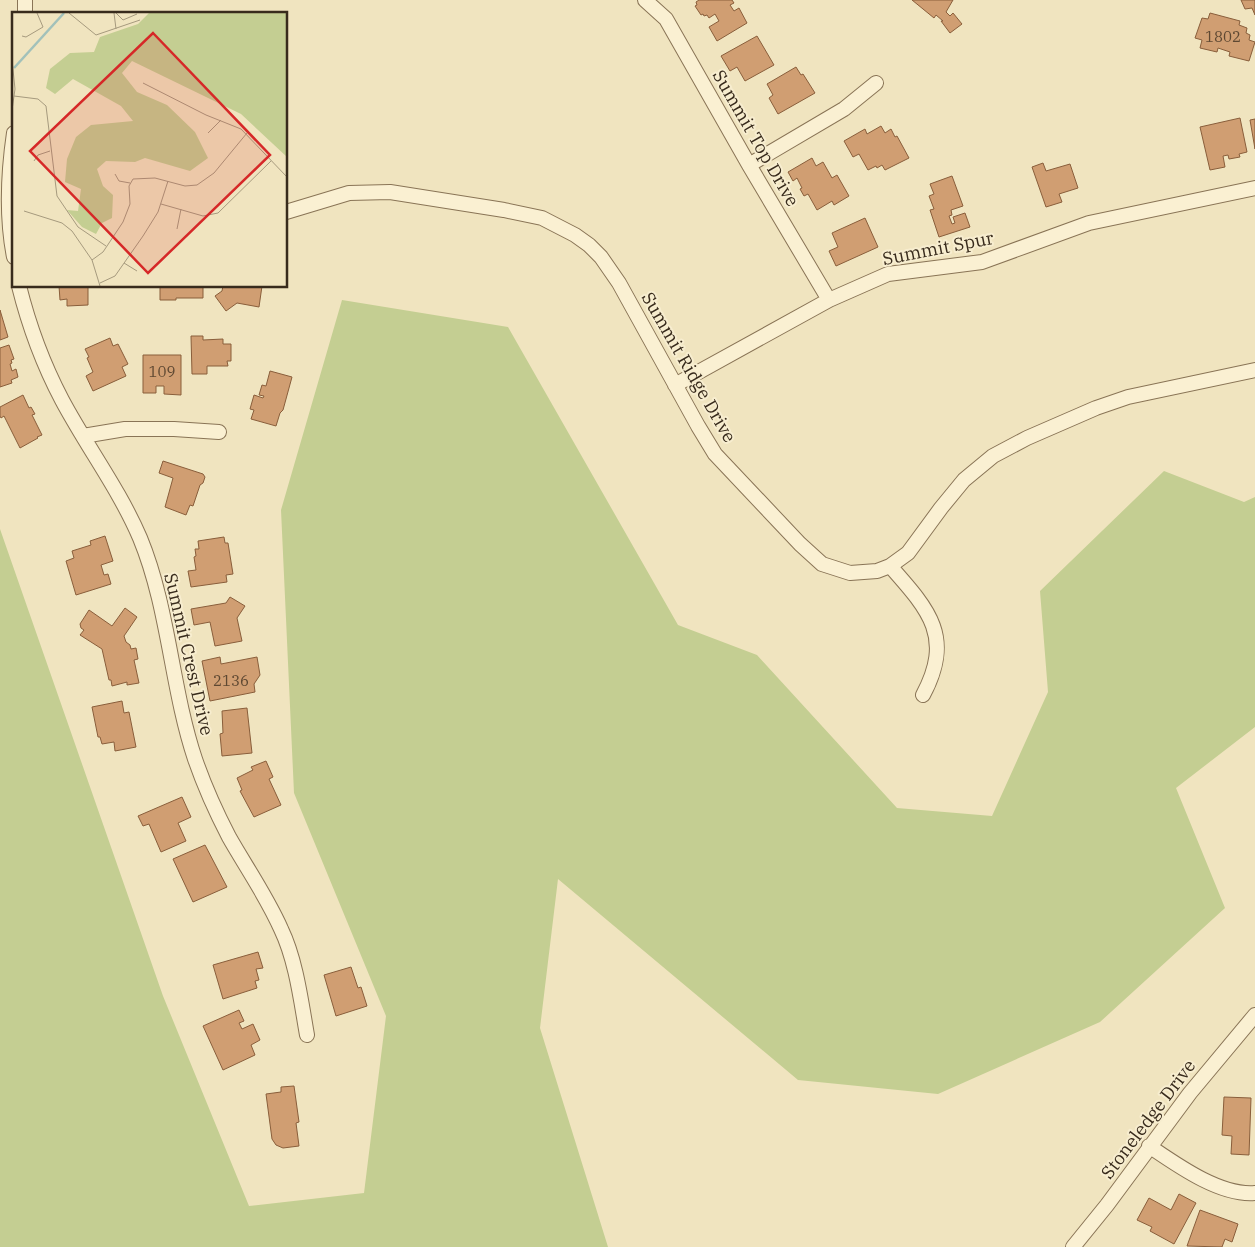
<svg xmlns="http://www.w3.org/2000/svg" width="1255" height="1247" viewBox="0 0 1255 1247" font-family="'IBM Plex Serif',serif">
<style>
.green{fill:#c4ce92}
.building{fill:#d09e72;stroke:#895e3b}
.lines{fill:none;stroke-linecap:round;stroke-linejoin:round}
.minor-casing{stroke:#897456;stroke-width:16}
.minor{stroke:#faf0d2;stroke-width:14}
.labels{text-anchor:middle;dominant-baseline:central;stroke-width:4;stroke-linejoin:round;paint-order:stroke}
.number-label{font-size:15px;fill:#5e4832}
.street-label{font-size:18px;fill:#382b1c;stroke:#f7edcf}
.inset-river{fill:none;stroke:#a2c1ba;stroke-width:2.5}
.inset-road{fill:none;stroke:#a69a7e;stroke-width:1}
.view{fill:#d62828;fill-opacity:0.15;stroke:#d62828;stroke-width:2.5}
.inset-edge{fill:none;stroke:#382b1c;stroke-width:2.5}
</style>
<rect width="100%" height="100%" fill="#f0e4bf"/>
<path class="green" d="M342,300L508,327L678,625L757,655L897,808L992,816L1048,692L1040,591L1164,471L1244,502L1255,497V727L1176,788L1225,908L1100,1022L938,1094L798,1080L558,879L540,1028L608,1247H0V529L163,996L249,1206L364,1193L386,1016L294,793L281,510Z"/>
<path class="building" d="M732,0L734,3L730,5L734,11L739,8L747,23L717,41L709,27L719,21L715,14L709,18L707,15L704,16L703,14L701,15L695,6L697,5L696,2L699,0Z
M912,0H953L946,12L950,16L953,13L962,24L950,33L941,21H943L936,15L934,18Z
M1241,0H1255V15L1252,8L1245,9Z
M1210,13L1240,21L1239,25L1247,28L1246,33L1250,35L1249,40L1255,42L1249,61L1229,56L1230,52L1218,48L1217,52L1200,48L1202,40L1195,38L1202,18L1208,19Z
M757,36L774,65L745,81L737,67L730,71L721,56Z
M796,67L801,75L803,74L815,93L778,114L769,98L773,95L767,84Z
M1240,118L1247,152L1239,154L1240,157L1229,159L1228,155L1223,156L1225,167L1210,170L1200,127Z
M1255,119V149L1250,120Z
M881,126L885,133L891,129L895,137L897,136L909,158L885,170L882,165L877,168L876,166L868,170L859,154L853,157L844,141L865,129L867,134Z
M812,158L816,166L823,162L832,178L837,175L849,196L834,205L832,201L817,210L808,194L804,196L800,189L802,188L797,178L793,181L788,172Z
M1043,163L1046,171L1070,164L1078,188L1059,194L1062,202L1046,207L1032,167Z
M952,176L963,206L951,210L952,215L949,216L952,224L955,223L953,217L965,213L970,227L939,237L930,210L934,209L929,196L934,194L930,184Z
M865,218L878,247L836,266L829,251L838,247L832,233Z
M59,286H88V305L67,306V299L60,300Z
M160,286H203V298H176V300H160Z
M223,286H262L259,307L237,303L226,311L215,296L222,291Z
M0,310L8,337L0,340Z
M191,336H203V340L223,339V344H231V361H227L228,366H207V374H192Z
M110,338L113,346L118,344L128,364L122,367L126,376L93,391L86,376L93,372L87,358L89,357L85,349Z
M9,345L14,359L11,360L12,363L10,364L12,371L16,369L18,377L11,380L12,383L0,387V348Z
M143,355H181V395L164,394V386H156V393H143Z
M270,371L292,377L283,410L280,413L276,426L251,419L254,410L250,409L254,395L263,398L264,396L259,395L262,385L266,386Z
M23,395L29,408L31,407L35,414L32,415L42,435L37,437L38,438L20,448L4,416L1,418L0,416V407Z
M163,461L203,474L205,477L203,483L200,485L193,506L190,505L186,515L165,507L173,478L159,473Z
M105,536L113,561L101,565L104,575L108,574L111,584L76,595L66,561L74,558L72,551L91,545L90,541Z
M224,537L225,543H228L233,574L226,575L227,582L191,587L188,571L196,570L194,557L196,556L195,549H199L198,541Z
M230,597L245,606L237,618L242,641L215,646L210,622L194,625L191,609L226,603Z
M125,608L137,617L124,636L126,642L130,645L131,649L136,648L138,659L134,660L139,683L127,685V682L112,686L111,680H109L102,649L80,635L84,630L81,628L80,624L89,610L112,626Z
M220,657L221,664L257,657L260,675L254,684L255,692L210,701L202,661Z
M122,701L124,713L129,712L136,747L115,751L114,742L102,744L100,737H98L92,707Z
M247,708L252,753L222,756L220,734L223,733L222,711Z
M266,761L273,777L269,779L281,805L254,817L240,791L242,790L237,778L253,770L251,767Z
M182,797L191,817L178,823L186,841L161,852L149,824L143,826L138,816Z
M205,845L227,887L193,902L173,859Z
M258,952L263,968L256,969L259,980L255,981L257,988L223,999L213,965Z
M351,967L358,988L361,987L367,1006L336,1016L324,975Z
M239,1010L244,1021L239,1023L242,1029L253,1024L260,1040L251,1045L255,1055L223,1070L203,1026Z
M294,1086L299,1122L296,1123L299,1146L283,1148L276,1145L272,1139L266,1094L281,1092V1087Z
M1224,1097L1251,1098L1249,1155L1231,1154L1232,1136L1222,1135Z
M1179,1194L1196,1203L1174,1244L1150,1231L1152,1227L1137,1220L1149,1198L1171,1210Z
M1200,1210L1238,1224L1232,1242L1225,1239L1222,1247L1187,1246Z"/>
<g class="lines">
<defs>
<path id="minor" d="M25,0V14
M645,0L666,19L749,165L829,300
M14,133C8,174 6,216 14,257
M749,165L844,109L876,83
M286,212L349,193L390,192L504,210L542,218L575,235L589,245L601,257L619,283L698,426L715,454L800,544L822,564L850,573L877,571L890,566L908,553L941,508L964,480L993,456L1027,438L1096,408L1128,397L1255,370
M19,286C29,326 43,364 62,400C87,447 119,489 140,538C169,608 171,687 195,759C204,785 216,812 229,837C246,867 267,897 281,929C296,960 301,1001 307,1035
M675,385L829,300L888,274L982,262L1089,223L1255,188
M83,436L125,429H174L219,432
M890,566C929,610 954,637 923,695
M1149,1146C1177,1165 1220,1196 1255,1193
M1073,1247L1107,1205L1190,1093L1255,1015"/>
</defs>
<use href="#minor" class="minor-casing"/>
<use href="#minor" class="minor"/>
</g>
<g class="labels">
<g class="number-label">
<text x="1223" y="36">1802</text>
<text x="162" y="371">109</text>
<text x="231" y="680">2136</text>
</g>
<g class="street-label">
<text transform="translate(756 138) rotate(60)">Summit Top Drive</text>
<text transform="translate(938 248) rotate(-11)">Summit Spur</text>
<text transform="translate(689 367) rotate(60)">Summit Ridge Drive</text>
<text transform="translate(189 654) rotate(77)">Summit Crest Drive</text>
<text transform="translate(1148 1119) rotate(-53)">Stoneledge Drive</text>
</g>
</g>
<g transform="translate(12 12)">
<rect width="275" height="275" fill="#f0e4bf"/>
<path d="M137,1H275V145L229,102L120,49L110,61L125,80L155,93L183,120L196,146L178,159L133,146L123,150L94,149L85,157L91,174L101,183L100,206L90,211L84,222L70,215L55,198L66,199L69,177L53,170L55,147L64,125L79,113L121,109L109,94L61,67L43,82L34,76L38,57L58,41L82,40L88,25L126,12Z" fill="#c4ce92"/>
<path class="inset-river" d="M2,56L52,1"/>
<path class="inset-road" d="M57,1L84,23L128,8M102,1L104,17M104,1L111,8L125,2M10,24L14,25L31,15L25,1M0,48L3,77L0,98M131,71L194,103L229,117L275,165M2,84L26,87L34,94L45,184L66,215L94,234M196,121L209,108M22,149L26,143L38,139M103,162L107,169L118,171M149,192L191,204L206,201L259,149M12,199L50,211L60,219L80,248L88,274M165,217L169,197M80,248L91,240L111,210L118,192L117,174L121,167L143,166L173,174L185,173L202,161L235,121M112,251L125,259M88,271L103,264L131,224L146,200L156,169"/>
<path class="view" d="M141,21L258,143L136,261L18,139Z"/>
<rect width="275" height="275" class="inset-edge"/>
</g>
</svg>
